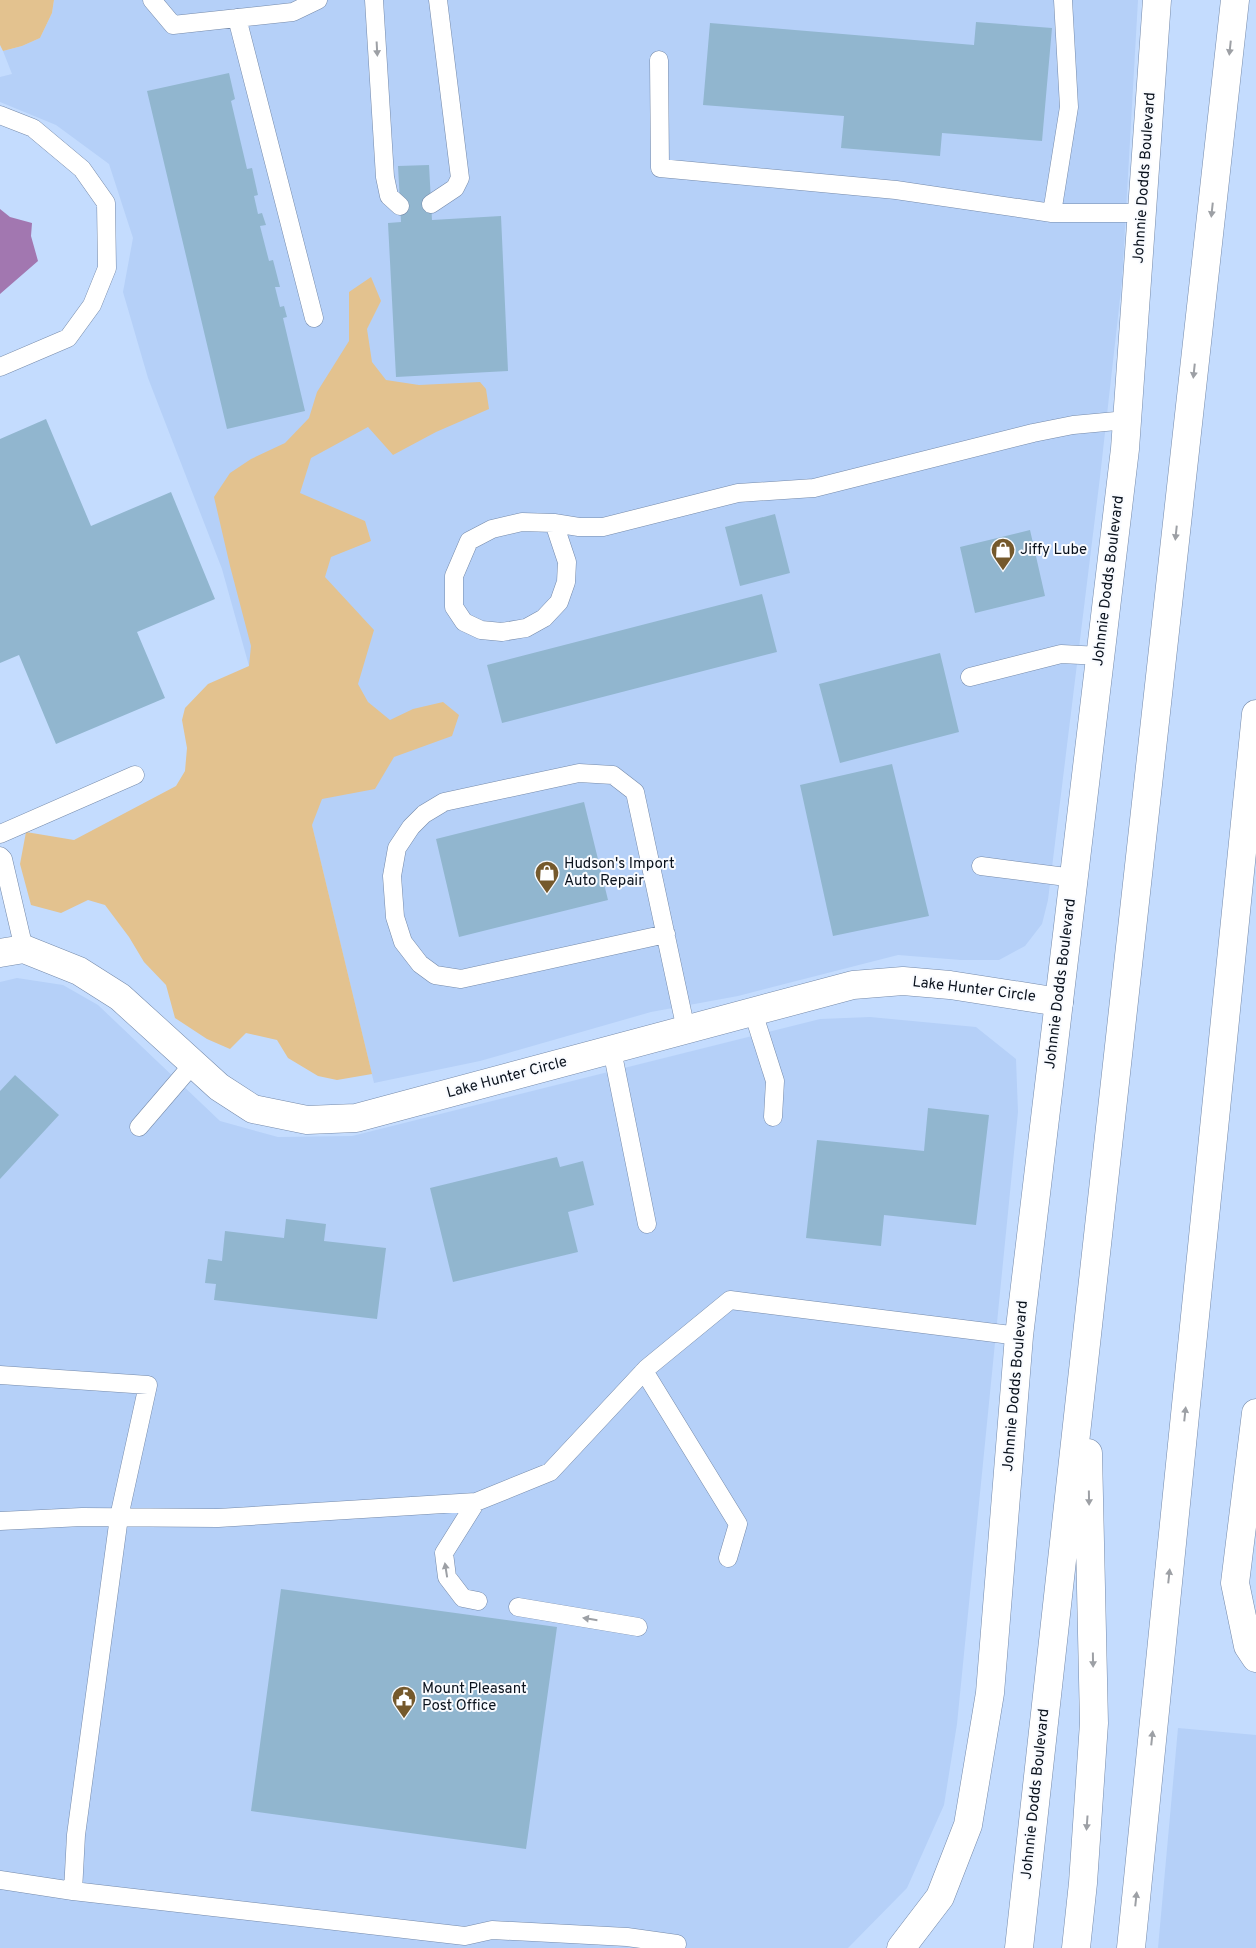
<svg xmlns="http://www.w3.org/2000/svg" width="1256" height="1948" viewBox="0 0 1256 1948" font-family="Overpass,sans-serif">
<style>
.built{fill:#b5d0f8}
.green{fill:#e3c28f}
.water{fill:#a277b0}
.building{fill:#91b6cf}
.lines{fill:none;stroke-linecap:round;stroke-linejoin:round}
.lane-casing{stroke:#758aaa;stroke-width:19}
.street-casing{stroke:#758aaa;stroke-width:29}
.secondary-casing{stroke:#758aaa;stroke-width:29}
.highway-casing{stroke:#758aaa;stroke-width:29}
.lane{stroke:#fff;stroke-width:18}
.street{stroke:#fff;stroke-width:28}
.secondary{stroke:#fff;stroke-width:28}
.highway{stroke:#fff;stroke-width:28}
.oneway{fill:#9da0a5}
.labels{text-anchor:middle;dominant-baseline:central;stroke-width:4;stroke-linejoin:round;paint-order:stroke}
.street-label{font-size:15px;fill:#0a121d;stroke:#f9fbff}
.poi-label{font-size:15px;fill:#0a121d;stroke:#f9fbff;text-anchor:start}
</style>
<rect width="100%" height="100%" fill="#c4dcfe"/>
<path class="built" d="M54,0H1138L1122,281L1100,477L1048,900L1042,924L1025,946L999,960H961L898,955L738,996L651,1012L480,1061L374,1083L296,759L249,666L222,569L148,378L123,292L133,238L109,164L56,125L0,102V77L12,74L3,51L22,46L40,38L52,13Z
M17,978L63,985L98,1005L220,1121L278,1137L352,1136L820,1019L870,1017L976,1027L1016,1059L1018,1112L957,1724L944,1805L907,1888L848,1948H0V982Z
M1178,1728L1256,1735V1948H1158Z"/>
<path class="green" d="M0,0H54L52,13L40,38L22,46L3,51L0,45Z
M371,277L381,301L367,329L372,362L386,380L419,385L480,382L486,389L489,409L436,432L393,455L368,427L311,458L300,493L365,521L371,541L331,557L325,577L374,630L358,684L368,702L390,720L413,709L443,702L459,715L452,736L394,757L375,789L322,799L312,825L372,1074L337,1080L318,1076L288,1058L277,1040L246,1033L230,1049L207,1039L175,1018L166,985L144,962L129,937L105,905L88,900L61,913L31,905L20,864L26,832L74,840L176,786L185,771L187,748L182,720L185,708L208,684L249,666L251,646L230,566L214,497L230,473L251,459L285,443L309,418L317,392L349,341V292Z"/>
<path class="water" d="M0,209L10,217L32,223L31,236L38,261L0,294Z"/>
<path class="building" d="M976,22L1052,28L1042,141L942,133L940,156L841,148L844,116L703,105L710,23L974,45Z
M229,73L235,99L231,101L247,169L252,168L258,195L254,196L258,214L262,213L266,225L260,226L269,261L273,260L280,287H275L280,307L284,306L287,317L283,318L305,411L227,429L147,91Z
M429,165L432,220L501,216L508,371L396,377L388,223L401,222L398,166Z
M46,419L91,526L171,492L215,599L137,632L165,698L56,744L19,655L0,663V439Z
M775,514L790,573L740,586L725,527Z
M1030,530L1045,596L975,613L960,547Z
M762,594L777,652L502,723L487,665Z
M940,653L959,732L840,763L819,684Z
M892,764L929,916L833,936L800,785Z
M584,802L608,900L459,937L436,839Z
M15,1075L59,1115L0,1179V1091Z
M928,1108L989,1115L976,1225L884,1215L881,1246L806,1238L817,1140L924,1151Z
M557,1157L560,1167L583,1161L594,1205L568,1212L578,1252L453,1282L430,1188Z
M286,1219L326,1224L324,1241L386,1248L377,1319L214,1300L216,1284L205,1283L208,1259L222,1261L225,1231L284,1238Z
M281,1589L557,1627L526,1849L251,1811Z"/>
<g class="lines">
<defs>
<path id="lane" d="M152,0L173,25L293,12L318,0
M374,0L385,177L389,196L400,206
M1063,0L1069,107L1052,213H1142
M237,18L314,318
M659,60L660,168L896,190L1052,213
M0,115L33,128L82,169L106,203L107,268L92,305L68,338L0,367
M431,204L455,188L460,178L438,0
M554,523L567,562L566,582L559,602L544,618L526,628L502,632L481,630L464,622L454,607V576L469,541L492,529L522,522L554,523L579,527H603L738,493L814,488L1033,433L1073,425L1127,420
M970,677L1061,654L1101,656
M0,834L135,775
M0,856L3,859L24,949
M981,866L1074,878
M666,934L461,979L435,975L420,964L403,942L395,917L392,876L397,848L411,827L424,814L444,802L579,773L613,775L635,792L686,1030
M753,1012L775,1081L773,1117
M612,1050L647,1224
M139,1127L193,1064
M644,1371L738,1524L728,1558
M0,1375L148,1385L119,1517L76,1835L73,1891L465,1936L492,1930L627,1937L677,1944
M476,1502L444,1553L447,1577L463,1598L478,1601
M0,1521L82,1517L218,1518L476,1502L550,1472L647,1368L730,1300L1019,1336
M518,1607L638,1627
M0,1880L73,1891"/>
<path id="street" d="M0,953L24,949L79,971L120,997L219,1087L253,1109L307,1120L356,1118L853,985L903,981L950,985L1059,1002"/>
<path id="secondary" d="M1256,1413L1235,1583L1248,1646L1256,1658
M901,1948L940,1897L968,1825L990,1693L1019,1336L1125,449L1157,0"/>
<path id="highway" d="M1019,1948L1235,0
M1076,1948L1083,1883L1094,1723L1088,1453
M1131,1948L1256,714"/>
</defs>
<use href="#lane" class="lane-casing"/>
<use href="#street" class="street-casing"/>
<use href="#secondary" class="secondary-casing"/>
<use href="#highway" class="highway-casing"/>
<use href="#lane" class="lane"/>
<use href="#street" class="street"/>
<use href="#secondary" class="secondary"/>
<use href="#highway" class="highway"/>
</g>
<defs><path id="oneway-solid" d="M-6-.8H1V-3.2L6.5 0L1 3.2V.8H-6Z" transform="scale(1.25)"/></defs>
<g class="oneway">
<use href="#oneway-solid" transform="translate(1230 48) rotate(96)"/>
<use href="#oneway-solid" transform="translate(377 49) rotate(87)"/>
<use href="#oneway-solid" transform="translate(1212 210) rotate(96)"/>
<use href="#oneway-solid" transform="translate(1194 371) rotate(96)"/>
<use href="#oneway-solid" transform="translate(1176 533) rotate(96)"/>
<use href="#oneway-solid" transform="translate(1185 1414) rotate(-84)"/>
<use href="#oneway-solid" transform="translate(1089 1498) rotate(89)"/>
<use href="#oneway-solid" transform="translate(446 1570) rotate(-99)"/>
<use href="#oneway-solid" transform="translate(1169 1576) rotate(-84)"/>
<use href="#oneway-solid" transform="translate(590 1619) rotate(-171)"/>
<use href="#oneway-solid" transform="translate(1093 1660) rotate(89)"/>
<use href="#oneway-solid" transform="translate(1152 1738) rotate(-84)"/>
<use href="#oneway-solid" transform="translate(1087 1823) rotate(94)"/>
<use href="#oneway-solid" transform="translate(1136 1899) rotate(-84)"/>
</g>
<defs>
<symbol id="shop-pin" viewBox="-11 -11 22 30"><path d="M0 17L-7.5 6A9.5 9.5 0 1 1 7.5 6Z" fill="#75592c" stroke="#f9fbff"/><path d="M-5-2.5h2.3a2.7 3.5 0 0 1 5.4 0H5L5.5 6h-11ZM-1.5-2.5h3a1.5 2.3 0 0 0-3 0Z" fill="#fff"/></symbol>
<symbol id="civic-pin" viewBox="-11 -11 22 30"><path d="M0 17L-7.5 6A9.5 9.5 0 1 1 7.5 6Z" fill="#75592c" stroke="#f9fbff"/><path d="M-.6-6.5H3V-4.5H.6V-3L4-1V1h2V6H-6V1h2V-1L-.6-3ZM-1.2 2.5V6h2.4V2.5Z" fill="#fff"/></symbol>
</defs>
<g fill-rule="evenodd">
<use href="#shop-pin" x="989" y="536" width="28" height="38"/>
<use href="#shop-pin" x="533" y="859" width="28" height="38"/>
<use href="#civic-pin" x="390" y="1684" width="28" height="38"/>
</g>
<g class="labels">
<g class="street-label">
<text transform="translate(1145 178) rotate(-86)">Johnnie Dodds Boulevard</text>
<text transform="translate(1109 581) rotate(-83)">Johnnie Dodds Boulevard</text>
<text transform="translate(1061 984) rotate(-83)">Johnnie Dodds Boulevard</text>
<text transform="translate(974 990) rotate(7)">Lake Hunter Circle</text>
<text transform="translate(507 1078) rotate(-15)">Lake Hunter Circle</text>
<text transform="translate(1016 1386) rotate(-85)">Johnnie Dodds Boulevard</text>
<text transform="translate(1036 1794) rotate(-84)">Johnnie Dodds Boulevard</text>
</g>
<g class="poi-label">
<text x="1020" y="550">Jiffy Lube</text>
<text x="564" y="864">Hudson's Import<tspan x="564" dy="17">Auto Repair</tspan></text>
<text x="422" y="1689">Mount Pleasant<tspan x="422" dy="17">Post Office</tspan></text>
</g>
</g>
</svg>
